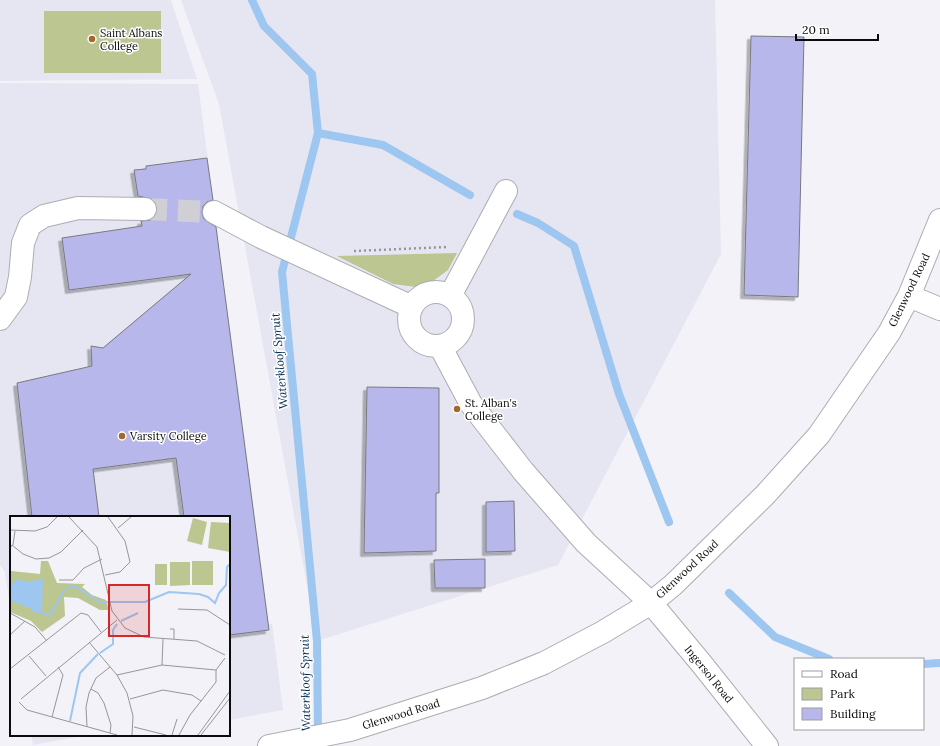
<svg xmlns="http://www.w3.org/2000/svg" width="940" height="746" viewBox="0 0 940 746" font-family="Lora,serif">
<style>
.built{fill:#e6e6f3}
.green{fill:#bbc690}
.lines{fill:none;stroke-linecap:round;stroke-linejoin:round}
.stream{stroke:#9dc6f0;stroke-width:8}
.building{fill:#b8b7eb;stroke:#79797e;filter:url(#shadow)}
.minor-tunnel{stroke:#cfcfd5;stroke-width:22;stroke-dasharray:22 11;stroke-linecap:butt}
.minor-casing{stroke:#acacb2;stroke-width:24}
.path{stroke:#949499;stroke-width:2.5;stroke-dasharray:2 3;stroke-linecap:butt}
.minor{stroke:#fff;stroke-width:22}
.poi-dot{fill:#a36929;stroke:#fff;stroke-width:1.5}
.labels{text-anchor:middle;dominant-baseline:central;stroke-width:3;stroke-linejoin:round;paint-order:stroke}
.poi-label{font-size:11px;fill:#0b0b0d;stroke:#fff;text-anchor:start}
.street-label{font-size:11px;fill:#0b0b0d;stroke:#fff}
.water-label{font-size:12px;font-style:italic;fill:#002c52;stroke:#fff}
.inset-river{fill:none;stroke:#9dc6f0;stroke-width:2}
.inset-road{fill:none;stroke:#96969a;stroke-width:1}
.view{fill:#d62828;fill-opacity:0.15;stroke:#d62828;stroke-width:2}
.inset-edge{fill:none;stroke:#0b0b0d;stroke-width:2}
</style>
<defs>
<filter id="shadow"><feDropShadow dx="-3.5" dy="3.5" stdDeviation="0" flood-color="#0004"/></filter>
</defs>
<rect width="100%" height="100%" fill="#f2f2f8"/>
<path class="built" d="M0,0H171L197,79L0,81Z
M181,0H715L721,254L558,565L317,641L219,104Z
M0,83L198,84L218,237L215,238L216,242H218L233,349L231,350L233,364H235L269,624H272L283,710L229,720V517H11V612L5,572L0,565Z
M31,735H87L33,745Z"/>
<path class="green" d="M44,11H161V73H44Z
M457,253L448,270L433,281L416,287L393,284L337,256Z"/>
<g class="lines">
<path class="stream" d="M252,0L264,26L312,74L318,133L282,272L317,641L318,735
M318,133L383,145L470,195
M517,214L538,223L574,246L619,394L669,522
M729,593L775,637L829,659
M923,664L940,663"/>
</g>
<path class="building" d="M751,36L804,37L798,297L744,295Z
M207,158L213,200L207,202L203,206L202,213L204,219L216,227L269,630L229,635V517H184L176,458L93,469L99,517H32L17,383L92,366L91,346L103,348L191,274L69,290L62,238L142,226L141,221L151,220L156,215L157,209L156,203L152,199L138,196L134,170L146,169V166Z
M367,387L439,388V493H436V551L364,553Z
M514,501L515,551L486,552V502Z
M485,559V588H435L434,560Z"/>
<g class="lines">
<path class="minor-tunnel" d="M145,209L214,212"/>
<defs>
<path id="minor" d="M214,212L261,237L412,307
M409 319a27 27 0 1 1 54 0a27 27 0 1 1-54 0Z
M450,296L506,191
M909,296L940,309
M0,319L16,297L20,277L23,243L30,225L44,216L78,208L145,209
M440,346L471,404L523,471L586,543L651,603L701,663L767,746
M269,746L350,730L482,688L544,663L603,632L651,603L673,585L765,495L819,435L889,333L909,296L940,220"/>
</defs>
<use href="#minor" class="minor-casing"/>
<path class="path" d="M354,251L447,247"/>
<use href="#minor" class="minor"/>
</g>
<g class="poi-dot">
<circle cx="92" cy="39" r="4"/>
<circle cx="457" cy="409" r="4"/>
<circle cx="122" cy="436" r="4"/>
</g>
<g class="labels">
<g class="poi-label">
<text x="100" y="33">Saint Albans<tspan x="100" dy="13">College</tspan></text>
<text x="465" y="403">St. Alban's<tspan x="465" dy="13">College</tspan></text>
<text x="130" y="436">Varsity College</text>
</g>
<g class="street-label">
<text transform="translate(909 290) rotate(-64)">Glenwood Road</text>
<text transform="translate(687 569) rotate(-43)">Glenwood Road</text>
<text transform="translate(709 674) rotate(51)">Ingersol Road</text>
<text transform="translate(401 714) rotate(-17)">Glenwood Road</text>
</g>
<g class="water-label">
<text transform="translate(279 361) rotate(-95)">Waterkloof Spruit</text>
<text transform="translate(305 683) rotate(-91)">Waterkloof Spruit</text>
</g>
</g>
<g transform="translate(10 516)">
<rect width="220" height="220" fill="#f2f2f8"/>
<path d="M183,2L197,6L192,29L177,25ZM201,6L220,7V36L198,32ZM31,45H38L47,67L75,68L72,71L82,79L96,84L99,94H90L68,82L54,81L55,100L32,116L21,105L0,96V51L1,55L30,58ZM182,45H203V69H182ZM160,46H180V69L160,70ZM145,48H157V69H145Z" fill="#bbc690"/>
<path d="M8,63L18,66L33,63L32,97L2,85L0,70Z" fill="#9dc6f0"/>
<path class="inset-river" d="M58,72L64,70L90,86H135L159,76L189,78L198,81L205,87L209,77L216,69L217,51L220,48M22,94L40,99L55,73M111,105L128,97M90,137L103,128V114L107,108M60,205L70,157L88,138"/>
<path class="inset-road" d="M59,1L87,31L102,95L115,112L134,121L187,125L215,139M108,12L121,1M0,14L25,15L37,11L47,1M3,29L5,15M0,32L2,29L13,38L26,43L39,42L51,36L73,14M95,59L110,56L120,46L115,25L98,1M49,64H63L74,52L92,43M168,93L197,94L220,109M0,97L25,111L37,125M160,113H164V123M0,119L15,105M79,126L107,159L117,177L123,200L122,219M19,140L36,160M152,149L153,123M0,153L71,97L78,99L91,116M107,159L152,149L206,154M81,173L88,177L94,187L101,209L100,217M11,183L107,104M120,183L153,174L182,179L191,185M9,186L17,194L107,219M42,201L53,159L48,151M77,211L76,191L79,177L86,162L100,151M124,211L156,219M162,219L167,203M169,219L180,199L206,166V154L215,142M188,219L220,175M191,219L220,182"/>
<path class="view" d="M99,69H139V120H99Z"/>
<rect width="220" height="220" class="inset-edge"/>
</g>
<rect x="794" y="658" width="130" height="72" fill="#ffffff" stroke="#9d9d9e"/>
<rect x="802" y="671" width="20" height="6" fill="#ffffff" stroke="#9d9d9e"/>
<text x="830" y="678" font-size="12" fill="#0b0b0d">Road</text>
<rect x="802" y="688" width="20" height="12" fill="#bbc690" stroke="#9d9d9e"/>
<text x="830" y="698" font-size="12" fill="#0b0b0d">Park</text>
<rect x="802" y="708" width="20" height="12" fill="#b8b7eb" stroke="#9d9d9e"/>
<text x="830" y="718" font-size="12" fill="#0b0b0d">Building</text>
<path d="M796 34v6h82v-6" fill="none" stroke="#0b0b0d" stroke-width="2"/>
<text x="802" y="34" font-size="12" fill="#0b0b0d" stroke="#ffffff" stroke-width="3" paint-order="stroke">20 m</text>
</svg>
